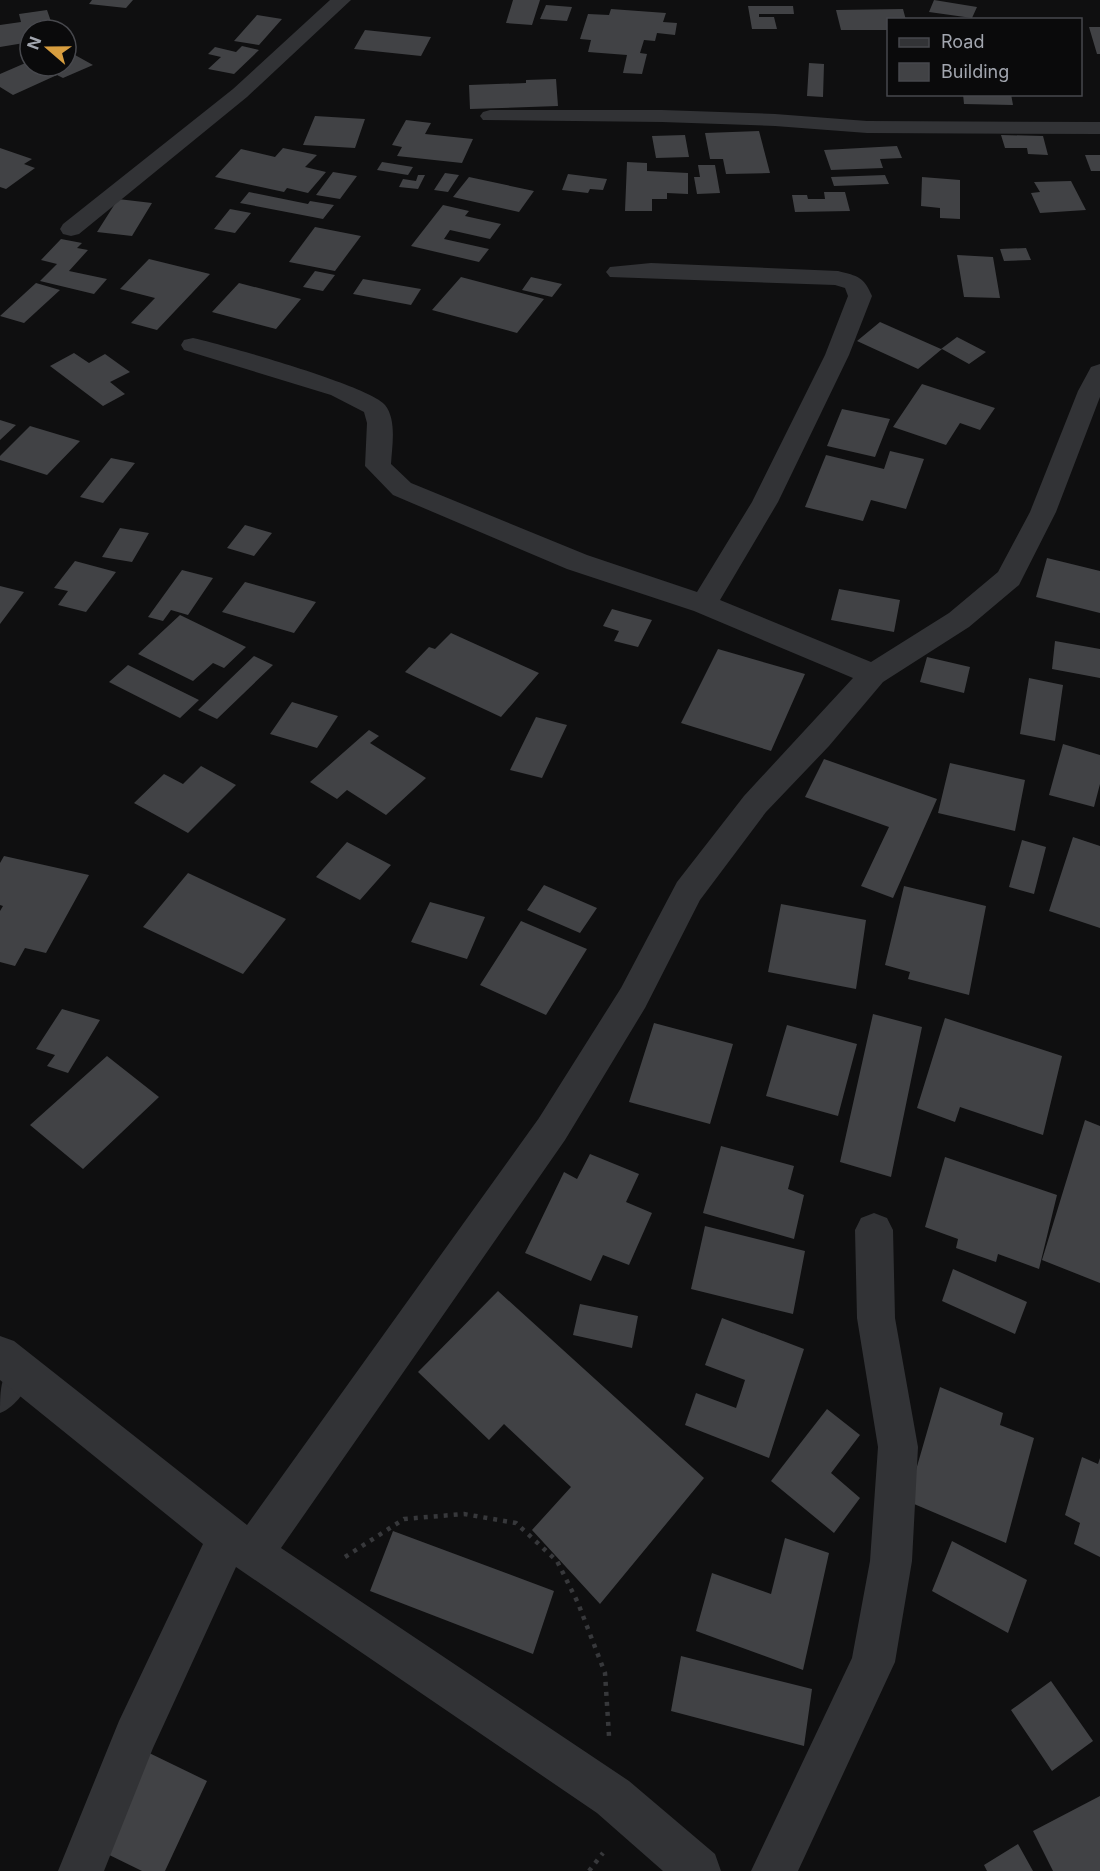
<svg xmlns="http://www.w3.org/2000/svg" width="1100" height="1871" viewBox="0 0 1100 1871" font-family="Inter,sans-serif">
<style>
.building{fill:#414245}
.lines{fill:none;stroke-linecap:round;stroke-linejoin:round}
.path{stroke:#37383b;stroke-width:4.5;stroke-dasharray:4 6;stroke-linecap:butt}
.lane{fill:#323336;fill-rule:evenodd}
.street{fill:#323336;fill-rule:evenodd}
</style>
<rect width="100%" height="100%" fill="#0f0f10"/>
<path class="building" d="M92,0H133L126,8L89,4Z
M513,0H540L532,25L506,23Z
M934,0L977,7L972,18L929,12Z
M546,5L572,7L567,21L540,19Z
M748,6H793L794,14H759V17H774L777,29H752Z
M611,9L666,13L663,22L677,23L675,35L657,33L655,41L644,40L640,53L647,54L642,74L623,73L627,55L588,52L591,40L580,39L588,14L609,15Z
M903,9L906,20H888V30H841L836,10Z
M47,10L54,30H30V42L0,47V25L21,22L19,14Z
M257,15L282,19L259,45L234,41Z
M1089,27H1100V54H1097Z
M365,30L431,37L421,56L354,49Z
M242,46L259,50L234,74L208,69L221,57L208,54L215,47L236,52Z
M66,50L93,65L63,78L57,75L13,95L0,87V74L30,61V66H66Z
M809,63L824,64L823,97L807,96Z
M556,79L558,106L470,109L469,85L526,83V80Z
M963,94H1011L1013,105L964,104Z
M315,116L365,119L355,148L303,145Z
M406,120L431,123L425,134L473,139L462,163L397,156L402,147L392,145Z
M759,131L770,173L726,174L723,159H710L705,133Z
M685,135L689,157L656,158L652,136Z
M1001,135L1043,136L1048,155L1028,154L1027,148H1005Z
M897,146L902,158L880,159L883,168L831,170L824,150Z
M0,148L32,159L24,164L35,168L6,189L0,187Z
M283,148L317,155L305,167L326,172L308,193L287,188L284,192L215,177L241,149L275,157Z
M1085,155H1100V171H1091Z
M382,162L413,167L408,175L377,170Z
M627,162L647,163V171L688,173V194L667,193V199H652V211H625Z
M698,165H715L720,193L697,194L694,177H700Z
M333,172L357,176L340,199L316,195Z
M445,173L459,175L448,192L434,190Z
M568,174L607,179L603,190L590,189L588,193L562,190Z
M418,175H425L418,189L399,187L403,179L416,181Z
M885,175L889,184L834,186L831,177Z
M469,177L534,191L519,212L453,197Z
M922,177L960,180V219L940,218V208L921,206Z
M1071,181L1086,210L1040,213L1031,193L1040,192L1034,182Z
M249,192L308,204L310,201L334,205L323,219L240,203Z
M824,192H845L850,211L795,212L792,195H807L808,199H825Z
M118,199L152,203L132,236L97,232Z
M443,205L469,211L465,216L501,224L490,239L450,230L444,239L489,249L479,262L411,246Z
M230,209L251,213L235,233L214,229Z
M315,227L361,236L335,271L289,262Z
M61,239L82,243L77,248L88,250L69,271L107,279L94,294L40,281L57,264L41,260Z
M1026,248L1031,260L1004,261L1000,249Z
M957,255L993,257L1000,298L964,297Z
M149,259L210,274L157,330L131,323L155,298L120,289Z
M315,271L335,275L323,291L303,287Z
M461,277L544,299L517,333L432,310Z
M531,277L562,284L552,297L522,290Z
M363,279L421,289L411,305L353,294Z
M36,283L60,290L24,323L0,316Z
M239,283L301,299L276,329L212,312Z
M880,322L941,349L957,337L986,352L969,364L942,349L918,369L857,341Z
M74,353L89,363L105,354L130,372L110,382L125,394L103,406L50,366Z
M922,384L995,408L980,430L960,423L946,445L893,427Z
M842,409L890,419L875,457L827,446Z
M0,420L16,425L0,440Z
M30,426L80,441L47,475L0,460V456Z
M890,451L924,459L906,509L871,500L863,521L805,507L826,455L884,469Z
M111,458L135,463L103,503L80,497Z
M245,525L272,533L254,556L227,548Z
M120,528L149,533L132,562L102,557Z
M1047,558L1100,571V613L1036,597Z
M75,561L116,572L86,612L58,605L68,591L54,588Z
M182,570L213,578L188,615L171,610L163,621L148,617Z
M245,582L316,602L294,633L222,612Z
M0,586L24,592L0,624Z
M839,589L900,600L894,632L831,620Z
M612,609L652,620L638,647L614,641L619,631L603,626Z
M180,615L246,647L224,668L213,663L193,681L138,654Z
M451,633L539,673L501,717L405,672L429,647L435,649Z
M1055,641L1100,649V678L1052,669Z
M718,649L805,674L771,751L681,723Z
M254,656L273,665L217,719L198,710Z
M927,657L970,667L964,693L920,682Z
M128,665L199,700L180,718L109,682Z
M1029,678L1063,685L1055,741L1020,734Z
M292,702L338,716L317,748L270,734Z
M536,717L567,725L542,778L510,770Z
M369,730L379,736L370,743L426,778L386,815L347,790L337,799L310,782Z
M1063,744L1100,755V784L1094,807L1049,795Z
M824,759L937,799L893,898L861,886L889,827L805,797Z
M950,763L1025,780L1015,831L938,813Z
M201,766L236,785L188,833L134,803L164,774L183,784Z
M1073,837L1100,846V928L1049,911Z
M1022,840L1046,847L1034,894L1009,887Z
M347,842L391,865L360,900L316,877Z
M4,856L89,875L46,953L25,948L15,966L0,962V911L3,906L0,905V863Z
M188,873L286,919L243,974L143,927Z
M544,885L597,908L580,933L527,910Z
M904,886L986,906L969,995L908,979L910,972L885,965Z
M430,902L485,917L467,959L411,942Z
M781,904L866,920L856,989L768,972Z
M521,921L587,949L546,1015L480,985Z
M62,1009L100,1020L68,1073L47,1066L55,1055L36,1049Z
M873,1014L922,1027L891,1177L840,1162Z
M945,1018L1062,1056L1043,1135L960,1107L955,1122L917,1108Z
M654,1023L733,1044L710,1124L629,1102Z
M787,1025L857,1044L838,1116L766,1096Z
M107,1056L159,1097L83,1169L30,1125Z
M1085,1120L1100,1126V1283L1042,1260Z
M721,1146L794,1166L788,1189L804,1195L794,1239L703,1213Z
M590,1154L639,1174L626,1202L652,1213L629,1265L603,1255L591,1281L525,1253L564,1172L577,1179Z
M945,1157L1057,1195L1039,1269L998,1254L996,1262L956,1248L958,1239L925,1227Z
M705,1226L805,1251L793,1314L691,1289Z
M953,1269L1027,1302L1015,1334L942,1301Z
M498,1291L704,1478L600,1604L532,1530L571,1487L504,1424L489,1440L418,1372Z
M580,1304L638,1316L632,1348L573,1335Z
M722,1318L804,1349L769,1458L685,1425L696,1393L736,1408L745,1380L705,1365Z
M940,1387L1003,1413L1000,1425L1034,1438L1006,1543L907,1501Z
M827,1409L860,1435L831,1473L860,1498L834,1533L771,1481Z
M1082,1457L1098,1464L1100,1458V1557L1074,1544L1080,1523L1065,1515Z
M393,1531L554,1591L533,1654L370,1591Z
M785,1538L829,1553L803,1670L696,1631L712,1573L771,1594Z
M952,1541L1027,1580L1008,1633L932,1591Z
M681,1656L812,1689L804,1746L671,1711Z
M1051,1681L1093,1741L1052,1771L1011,1710Z
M143,1750L207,1781L165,1871H142L95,1848Z
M1100,1796V1871H1053L1033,1831Z
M1018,1844L1033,1871H987L984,1865Z"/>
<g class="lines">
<path class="path" d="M345,1557L404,1519L464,1514L516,1523L557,1561L578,1603L605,1673L609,1736
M589,1871L603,1853"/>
<path class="lane" d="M21,1359L31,1363L34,1372C28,1388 16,1407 0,1413C0,1390 0,1369 21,1359Z"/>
<path class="street" d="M330,0H351L247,97L79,234L71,236L63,234L60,229L63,224L233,89Z
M490,110H662L775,114L867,121L1100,122V134L867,133L775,126L662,122L483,120L480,116L483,112Z
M651,263L838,271C858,276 864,277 872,296L849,355L778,502L720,600L871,662L949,613L998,572L1030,512L1078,391L1091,367L1100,364V397L1056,512L1019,585L969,627L883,682L829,746L766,812L700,900L645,1008L565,1140L281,1548L629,1781L715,1854L721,1871H663L597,1813L236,1567L153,1748L104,1871H58L119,1721L203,1544L0,1380V1336L14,1341L247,1525L539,1118L621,988L677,882L744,796L853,678L694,611L567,569L393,495L365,466L367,423L364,412L331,395L184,350L181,345L184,340L193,338C224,345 370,386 385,405C397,420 392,446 391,464L411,483L587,555L697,592L752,502L825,355L848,296L845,288L835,285L610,277L606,272L610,267Z
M874,1213L887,1218L893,1230L895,1318L918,1447L912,1561L895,1662L798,1871H751L852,1658L870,1561L878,1447L857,1318L855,1230L861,1218Z"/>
</g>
<rect x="887" y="18" width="195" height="78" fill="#0a0a0b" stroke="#47484d" stroke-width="1.5"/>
<rect x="899" y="38" width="30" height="9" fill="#323336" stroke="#47484d" stroke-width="1.5"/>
<text x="941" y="48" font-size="18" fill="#a2a6af">Road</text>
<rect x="899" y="63" width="30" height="18" fill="#414245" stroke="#47484d" stroke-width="1.5"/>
<text x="941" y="78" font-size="18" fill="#a2a6af">Building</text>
<g transform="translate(48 48) rotate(290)"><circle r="28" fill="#0a0a0b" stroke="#47484d" stroke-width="1.5"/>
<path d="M0-4.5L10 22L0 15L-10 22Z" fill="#d89e3f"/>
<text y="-9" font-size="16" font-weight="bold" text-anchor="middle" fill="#a2a6af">N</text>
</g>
</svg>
